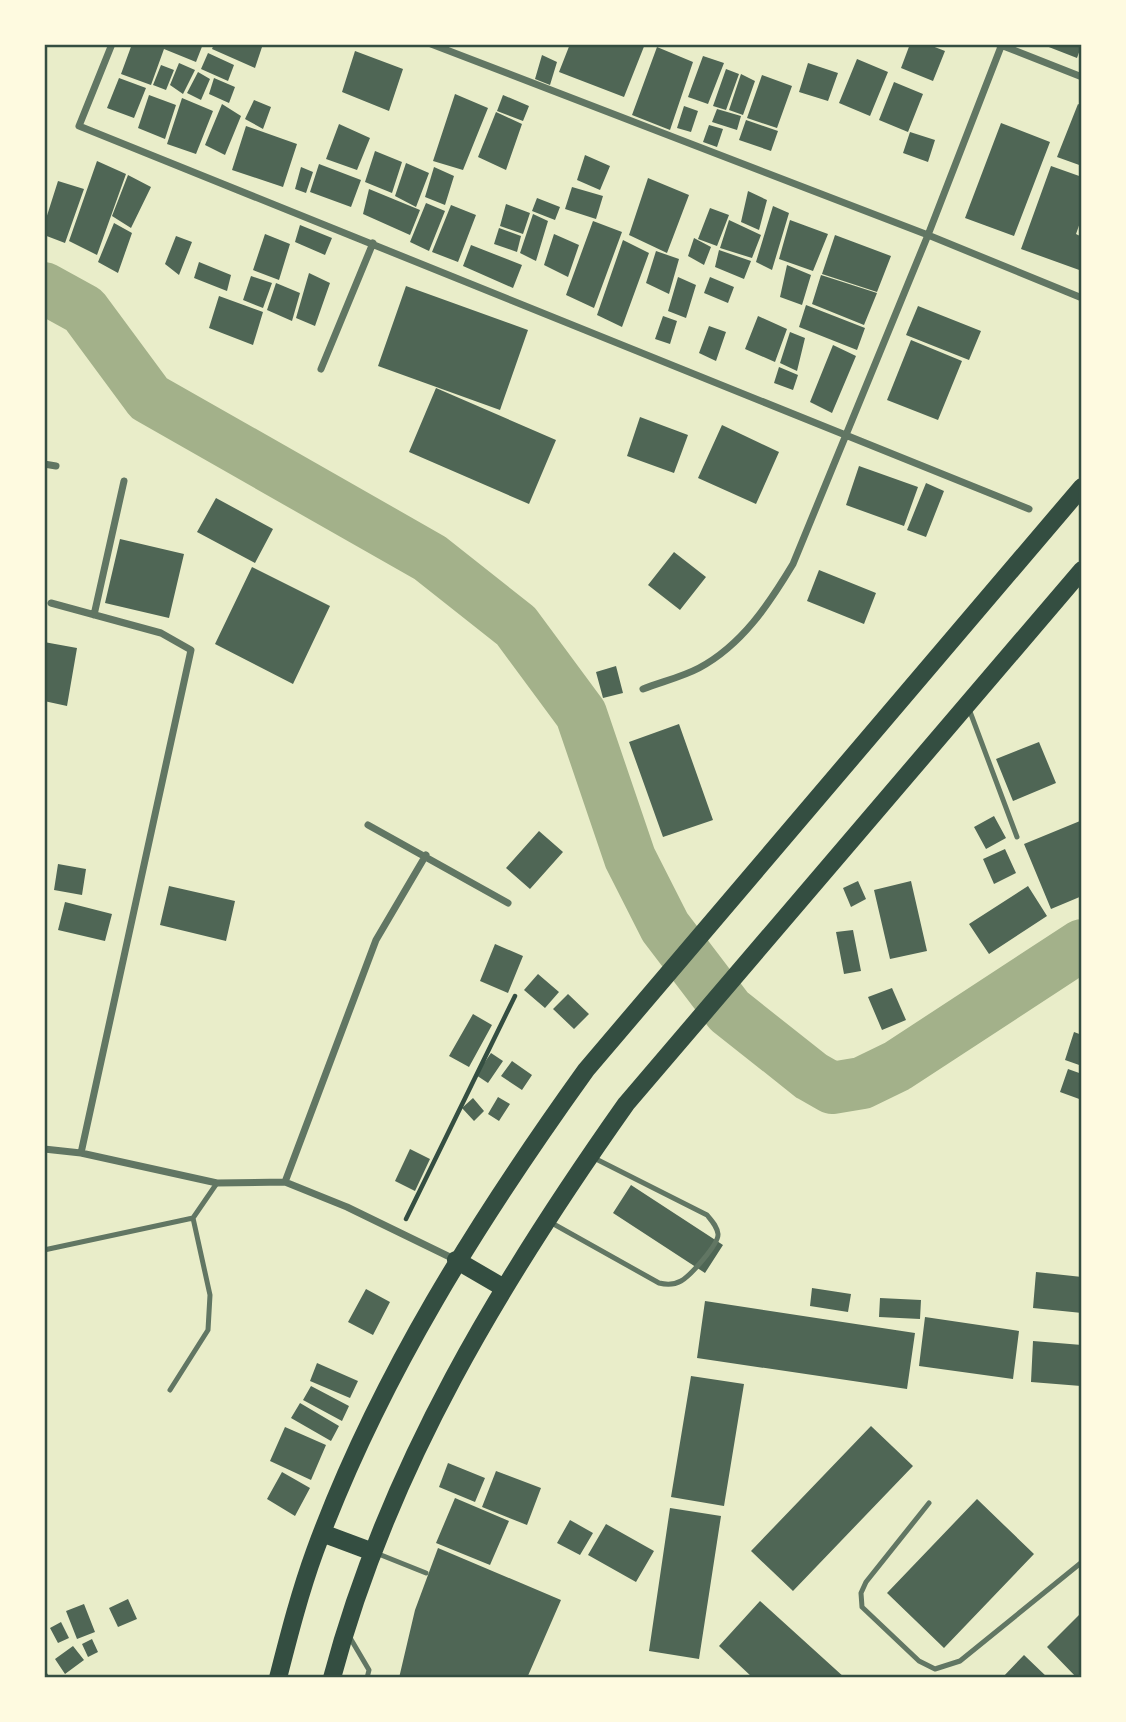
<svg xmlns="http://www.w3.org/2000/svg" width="1126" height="1722" viewBox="0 0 1126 1722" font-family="'Space Grotesk',sans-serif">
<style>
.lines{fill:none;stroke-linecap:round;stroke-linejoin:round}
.river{stroke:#a3b18a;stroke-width:52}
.building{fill:#4f6655}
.path{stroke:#344e41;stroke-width:4.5}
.service{stroke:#617663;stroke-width:5}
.minor{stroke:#617663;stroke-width:7}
.primary{stroke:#344e41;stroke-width:18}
.neatline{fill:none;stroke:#344e41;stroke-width:2.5}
</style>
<rect width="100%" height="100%" fill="#e9edc9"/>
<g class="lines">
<path class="river" d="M44,288L84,310L149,398L430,558L516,626L581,714L630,858L665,927L729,1011L811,1076L832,1088L862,1083L897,1066L1082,945"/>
</g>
<path class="building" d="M132,44H203L196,62L164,49L151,85L121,74Z
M214,44H263L255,68L212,49Z
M570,44H645L624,97L559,72Z
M910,44H927L945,51L933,81L901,68Z
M1041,44H1082L1077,58Z
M657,47L693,62L670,130L632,115Z
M355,51L403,69L389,111L342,92Z
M208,53L234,65L228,81L201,69Z
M542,55L557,62L550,85L535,79Z
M703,56L724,63L708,104L688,97Z
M857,59L888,72L870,116L839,103Z
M179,63L195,70L183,94L170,85Z
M808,63L838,73L828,101L799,92Z
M161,65L174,70L166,90L153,85Z
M726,69L739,74L726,110L713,106Z
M198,72L210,79L201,100L187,93Z
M741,74L755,81L743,115L729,110Z
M762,75L792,86L777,128L747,118Z
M119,78L146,88L134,118L107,108Z
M214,78L235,87L229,103L209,94Z
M894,82L923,94L908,132L879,120Z
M455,94L488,108L463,170L433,161Z
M149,95L176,105L165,139L138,128Z
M503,95L529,106L523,121L497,111Z
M182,98L213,111L196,154L167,144Z
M254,100L271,107L263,129L245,119Z
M222,104L241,116L225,155L205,145Z
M1078,104L1082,106V166L1057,157Z
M684,106L698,111L691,132L677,128Z
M717,109L741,116L737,130L712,122Z
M496,112L522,124L506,170L478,157Z
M746,120L778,131L771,151L739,140Z
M1001,123L1050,142L1014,236L965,218Z
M339,124L370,138L357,170L326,159Z
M709,125L723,129L717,147L703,142Z
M246,126L297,144L283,187L232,170Z
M910,132L935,140L928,162L903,153Z
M375,151L402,162L392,193L365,182Z
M585,155L610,166L600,190L577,180Z
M97,161L126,174L97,255L69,241Z
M406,163L429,173L416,207L395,196Z
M319,164L361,180L351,207L310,192Z
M1051,166L1082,177V217L1076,234L1082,237V271L1021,249Z
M301,167L313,172L306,193L295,189Z
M434,167L454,176L445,205L425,197Z
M128,175L151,187L131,228L112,216Z
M648,178L689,195L667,253L629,235Z
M58,181L84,189L65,243L44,235V225Z
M572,187L603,196L596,219L565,209Z
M369,189L420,210L410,235L363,214Z
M748,191L767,200L759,230L741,222Z
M537,198L560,207L555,220L532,211Z
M426,203L445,211L429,251L410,242Z
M506,204L530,213L523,234L500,226Z
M451,205L476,215L458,262L432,252Z
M773,206L789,213L772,270L756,262Z
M710,208L729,215L717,246L698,239Z
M533,214L548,221L536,261L520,253Z
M729,220L761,235L752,258L720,248Z
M790,220L828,234L813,271L779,259Z
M593,221L622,232L594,308L566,295Z
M114,223L132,233L118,273L98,262Z
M300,225L332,238L325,255L295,242Z
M499,228L521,236L517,252L494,244Z
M265,234L290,244L279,280L253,270Z
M554,234L579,245L568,277L544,265Z
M835,235L891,256L877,292L822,274Z
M176,236L192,242L179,275L165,264Z
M694,238L711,247L704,265L688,256Z
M623,240L649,253L622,327L597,315Z
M471,245L522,265L513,288L463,266Z
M719,250L751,261L744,279L715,267Z
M656,251L679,259L669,294L646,283Z
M199,262L231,275L227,291L194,278Z
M787,265L811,275L802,305L780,297Z
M309,273L330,283L315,326L296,318Z
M821,275L877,293L864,325L812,304Z
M251,276L272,283L263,308L243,300Z
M678,277L696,285L686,318L668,311Z
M710,277L734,287L728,303L704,293Z
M276,283L300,293L292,321L267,310Z
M406,286L528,330L500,410L378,366Z
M219,296L263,312L253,345L209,328Z
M806,305L865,328L857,350L799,327Z
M918,306L981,331L969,360L906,335Z
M663,316L677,321L670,344L655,339Z
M758,316L787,329L775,362L745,349Z
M709,326L726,332L716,361L699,353Z
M790,332L805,338L797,371L780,363Z
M911,340L962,361L938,420L887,400Z
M833,345L856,356L832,413L810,402Z
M779,367L798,375L793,390L774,383Z
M436,388L556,440L529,504L409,452Z
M640,417L688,435L674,473L627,456Z
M722,425L779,452L756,504L698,478Z
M859,466L918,487L904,526L846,505Z
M926,483L944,491L926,537L907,530Z
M216,498L273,529L255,563L197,532Z
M120,539L184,554L169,618L105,603Z
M674,552L706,577L680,610L648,585Z
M252,567L330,606L293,684L215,644Z
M819,570L876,593L864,624L807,601Z
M44,642L77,648L67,706L44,701Z
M616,666L623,693L603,698L596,672Z
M679,724L713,820L663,837L629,742Z
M1039,742L1056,783L1013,801L996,759Z
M994,816L1006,838L986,849L974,827Z
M1080,821L1082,896L1051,909L1024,844Z
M539,831L563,852L530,889L506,868Z
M1005,849L1016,873L994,884L983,859Z
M58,864L86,869L82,895L54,890Z
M858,881L866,899L851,907L843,888Z
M911,881L927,951L890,959L874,890Z
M169,886L235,901L226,941L160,925Z
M1028,886L1047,916L989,954L969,924Z
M65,902L112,914L105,941L58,930Z
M853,930L861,971L844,974L836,932Z
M495,944L523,956L508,993L480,981Z
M538,974L559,992L545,1008L524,990Z
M892,988L906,1020L882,1030L868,997Z
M568,994L589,1014L574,1029L553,1009Z
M473,1014L492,1025L469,1067L449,1056Z
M1074,1032L1082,1035V1066L1065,1060Z
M491,1053L503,1061L488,1083L476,1075Z
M512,1061L532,1075L522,1090L501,1076Z
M1068,1069L1082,1074V1100L1060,1092Z
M498,1097L510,1104L499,1121L488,1114Z
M473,1098L484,1111L474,1121L462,1108Z
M410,1149L430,1159L415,1191L395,1181Z
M631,1185L723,1245L705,1273L613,1213Z
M1036,1272L1082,1277V1313L1033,1308Z
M812,1288L851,1294L848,1312L810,1306Z
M366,1289L390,1302L373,1335L348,1322Z
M880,1298L921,1300L920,1319L879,1317Z
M705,1301L915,1333L907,1389L697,1358Z
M925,1317L1019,1331L1013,1379L919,1366Z
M1033,1341L1082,1345L1081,1386L1031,1382Z
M317,1363L358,1381L350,1398L310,1381Z
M691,1376L744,1384L724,1506L671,1497Z
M311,1386L349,1406L342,1421L303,1400Z
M300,1403L339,1426L331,1441L291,1418Z
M871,1426L913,1466L793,1591L751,1551Z
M285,1427L326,1445L311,1480L270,1461Z
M448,1463L485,1478L475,1502L439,1487Z
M496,1471L541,1488L527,1525L482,1507Z
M282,1472L310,1488L295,1516L267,1499Z
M455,1498L509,1521L490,1565L436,1543Z
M977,1499L1034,1554L944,1648L887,1593Z
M670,1508L721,1516L699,1659L649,1651Z
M570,1520L593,1533L580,1555L557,1543Z
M606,1524L654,1551L636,1582L588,1555Z
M438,1548L561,1600L527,1678H399L415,1610Z
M128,1599L137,1619L118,1627L109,1608Z
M760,1601L845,1678H753L719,1646Z
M84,1604L95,1632L77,1639L66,1611Z
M1080,1614L1082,1678H1077L1047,1647Z
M61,1622L69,1638L58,1643L50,1628Z
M92,1639L98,1652L88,1657L82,1644Z
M73,1646L84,1660L65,1674L55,1659Z
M1024,1655L1048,1678H1002Z"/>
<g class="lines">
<path class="path" d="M406,1219L515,996"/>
<path class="service" d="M969,709L1017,837
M550,1222L659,1283C667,1285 674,1285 681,1281C690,1276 719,1244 718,1234C717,1226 712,1221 707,1215L592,1157
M44,1250L193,1218L217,1183
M170,1390L208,1330L210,1295L193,1218
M929,1503L866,1582L861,1593L862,1607L919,1661L935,1669L960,1661L1082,1562
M376,1553L426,1573
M349,1636L369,1670L367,1678"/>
<path class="minor" d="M112,44L79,126L1029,509
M431,44L928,235L1082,298
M998,44L1082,77
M321,369L373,243
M44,464L56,466
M51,603L161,633L191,650L81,1153
M94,615L124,481
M643,689C661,682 682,677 699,668C742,645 769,604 793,564L928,235L1002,44
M368,825L508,903
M44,1149L81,1153L217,1183L285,1182L347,1207L456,1260
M285,1182L376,940L426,855
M44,1675L46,1678"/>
<path class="primary" d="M456,1260L504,1288
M322,1533L373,1552
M278,1678C289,1635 300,1592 315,1551C379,1377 479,1219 586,1070L1082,487
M332,1678C388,1467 501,1281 626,1104L1082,570"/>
</g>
<rect width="1126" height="1722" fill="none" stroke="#fefae0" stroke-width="91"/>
<rect x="46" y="46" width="1034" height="1630" class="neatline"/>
</svg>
